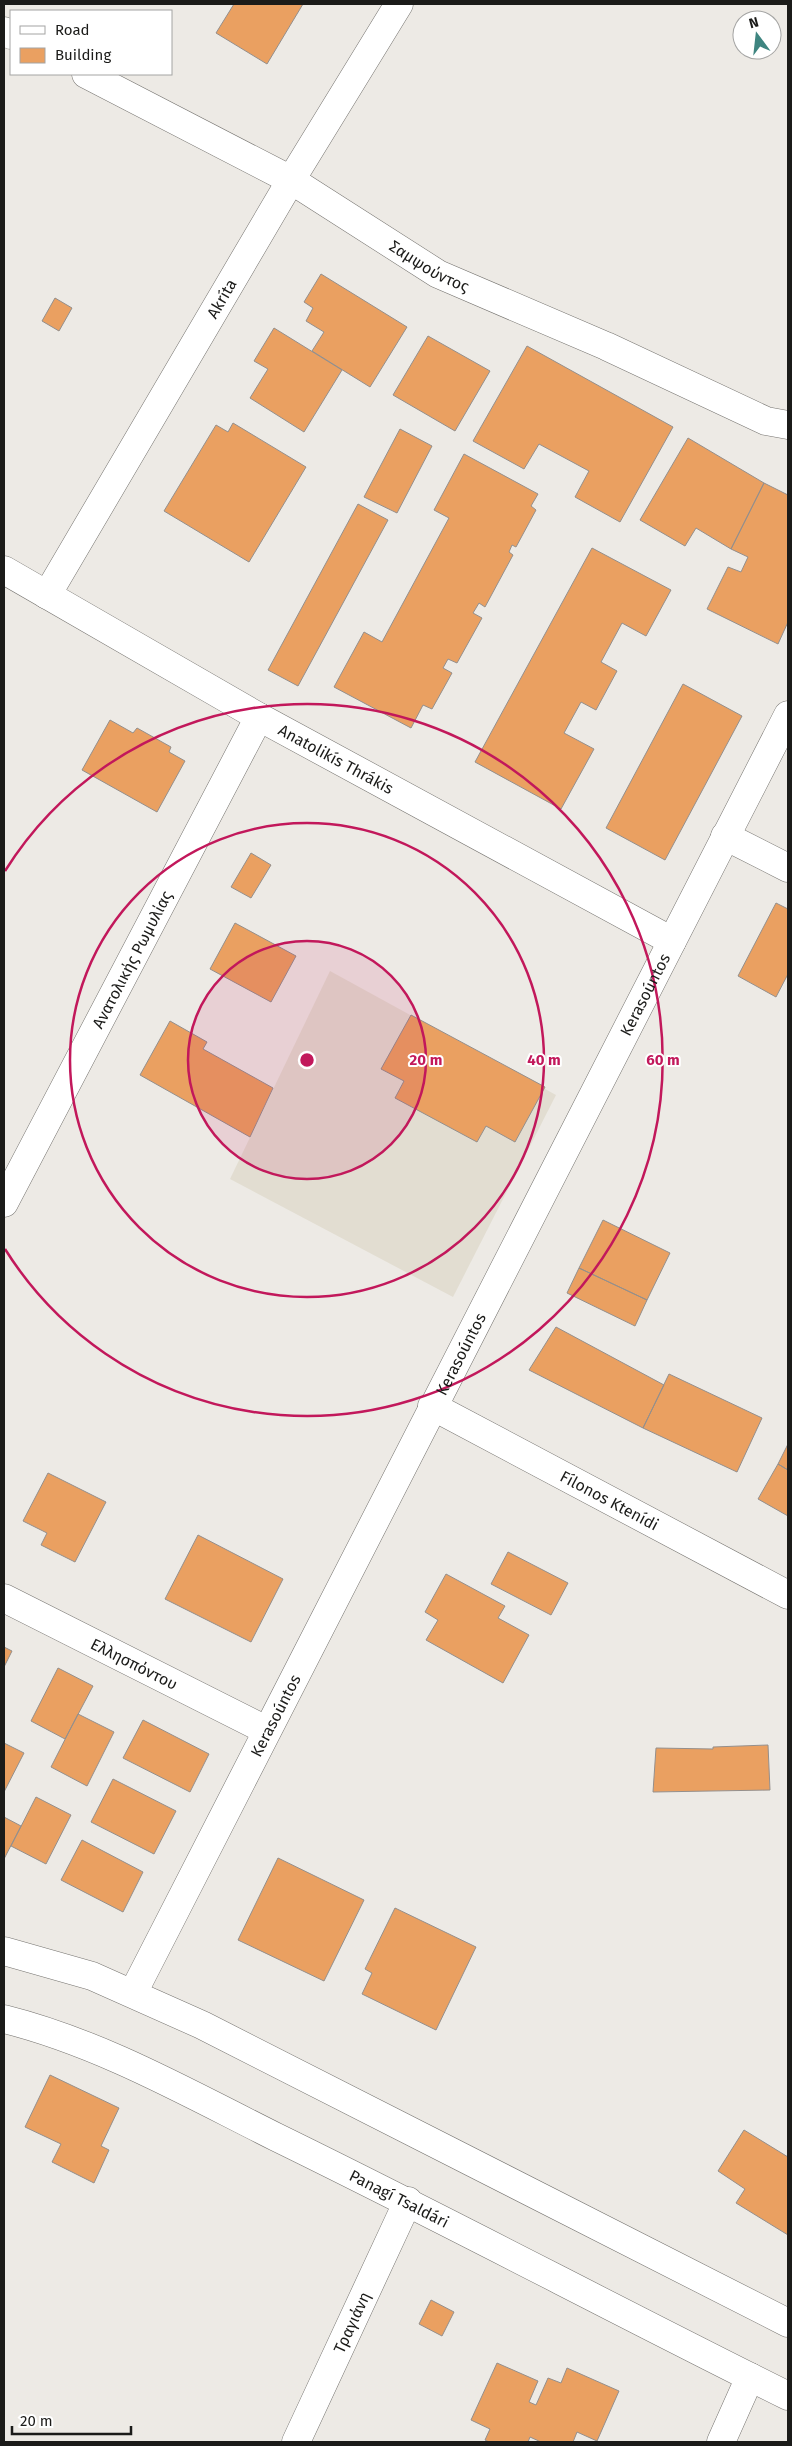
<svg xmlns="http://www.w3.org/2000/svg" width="792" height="2446" viewBox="0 0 792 2446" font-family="'Fira Sans',sans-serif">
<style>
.built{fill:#e2ddd1}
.building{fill:#eaa061;stroke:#948f8c}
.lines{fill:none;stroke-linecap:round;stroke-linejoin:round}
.street-casing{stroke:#767470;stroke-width:29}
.secondary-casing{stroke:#767470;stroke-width:29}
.street{stroke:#fff;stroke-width:28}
.secondary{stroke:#fff;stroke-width:28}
.ring{fill:none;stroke:#c2185b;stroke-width:2.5}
.labels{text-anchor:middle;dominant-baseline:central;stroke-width:4;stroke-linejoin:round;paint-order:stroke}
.street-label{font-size:16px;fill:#1b1b19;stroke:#fff}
.centre{fill:#c2185b;stroke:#fff;stroke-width:2.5}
.ring-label{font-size:15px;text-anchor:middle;font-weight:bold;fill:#c2185b;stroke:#fff;stroke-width:4;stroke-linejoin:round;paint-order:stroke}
</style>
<rect width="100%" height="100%" fill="#edeae5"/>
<path class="built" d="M330,971L556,1095L453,1297L230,1179Z"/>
<path class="building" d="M234,4H303L267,64L216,33Z
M321,274L407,327L370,387L312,351L324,332L306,321L313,308L304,302Z
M55,298L72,308L59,331L42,321Z
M274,328L342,370L304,432L250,398L268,369L254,361Z
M428,336L490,371L455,431L393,395Z
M527,346L673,427L620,522L575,497L589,471L539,444L524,469L473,441Z
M233,423L306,467L249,562L164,511L216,425L228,432Z
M400,429L432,446L397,513L364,497Z
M688,438L764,483L731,549L696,528L685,546L640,520Z
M464,454L538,494L531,506L536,510L516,547L512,545L509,552L513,555L485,607L479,603L473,613L482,618L457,663L448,659L443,668L452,673L432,709L423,705L411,728L334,687L364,632L382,642L449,518L434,510Z
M764,483L788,495V622L778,644L707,609L728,567L741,572L748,557L731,549Z
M358,504L388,520L298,686L268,670Z
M592,548L671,590L646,636L622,623L601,662L617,671L596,710L581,702L564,733L594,749L561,809L475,762Z
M683,684L742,716L665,860L606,828Z
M110,720L133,733L137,728L171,747L169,752L185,761L157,812L82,770Z
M251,853L271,865L251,898L231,887Z
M776,903L788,909V974L776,997L738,976Z
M235,923L296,956L271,1002L210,969Z
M411,1015L545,1087L515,1142L486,1126L477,1142L395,1098L404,1081L381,1069Z
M170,1021L207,1042L203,1049L273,1088L250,1137L140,1075Z
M603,1220L670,1253L647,1300L579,1268Z
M579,1268L647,1300L635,1326L567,1293Z
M556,1327L664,1385L643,1428L529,1370Z
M669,1374L762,1418L737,1472L643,1428Z
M788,1444V1470L778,1464Z
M778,1464L788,1470V1516L758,1499Z
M48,1473L106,1502L75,1562L41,1545L47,1533L23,1521Z
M198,1535L283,1579L251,1642L165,1599Z
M508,1552L568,1583L551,1615L491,1584Z
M446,1574L505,1606L498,1618L529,1635L503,1683L426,1640L438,1620L425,1612Z
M4,1647L12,1651L4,1667Z
M58,1668L93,1686L65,1739L31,1721Z
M78,1714L114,1732L87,1786L51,1767Z
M143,1720L209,1754L190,1792L123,1758Z
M4,1743L24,1753L4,1792Z
M768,1745L770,1790L653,1792L656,1748L713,1749V1747Z
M113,1779L176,1811L154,1854L91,1822Z
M36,1797L71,1815L46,1864L11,1846Z
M4,1817L21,1826L4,1859Z
M82,1840L143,1872L123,1912L61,1880Z
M278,1858L364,1900L324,1981L238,1940Z
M395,1908L476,1947L436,2030L362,1994L372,1973L365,1969Z
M50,2075L119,2108L101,2146L109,2150L94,2183L52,2162L61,2144L25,2127Z
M744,2130L788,2157V2235L736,2203L745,2189L718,2171Z
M431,2300L454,2312L442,2336L419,2324Z
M497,2363L538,2381L529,2402L536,2405L548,2378L561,2383L567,2368L619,2391L597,2441L577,2432L573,2442H541L530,2437L528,2442H489L485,2440L490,2429L471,2420Z"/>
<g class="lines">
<defs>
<g id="street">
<path d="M4,31L11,35"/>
<path id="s1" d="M86,74L291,180L438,274L606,346L766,421L788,425"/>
<path id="s2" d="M4,570L259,717L672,941"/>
<path id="s3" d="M47,595L291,180L399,4"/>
<path d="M725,836L788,868"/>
<path id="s4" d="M4,1203L259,717"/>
<path id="s5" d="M432,1406L788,1595"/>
<path id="s6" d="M4,1598L266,1730"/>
<path id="s7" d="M133,1993L788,715"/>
<path id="s8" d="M296,2442L408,2201"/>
<path d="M721,2442L750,2377"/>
</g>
<g id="secondary">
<path d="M4,1951L92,1976L202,2025L788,2323"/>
<path id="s9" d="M4,2019C100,2043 188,2093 276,2137C448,2221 617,2311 788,2396"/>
</g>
</defs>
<use href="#street" class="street-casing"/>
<use href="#secondary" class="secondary-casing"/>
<use href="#street" class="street"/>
<use href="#secondary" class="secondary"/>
</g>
<circle cx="307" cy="1060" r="119" fill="#c2185b" fill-opacity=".12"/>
<g class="ring">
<circle cx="307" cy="1060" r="119"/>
<circle cx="307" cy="1060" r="237"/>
<path d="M5 871A356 356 0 1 1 5 1249"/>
</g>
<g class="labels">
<g class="street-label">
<text stroke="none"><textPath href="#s1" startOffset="394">Σαμψούντος</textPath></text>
<text stroke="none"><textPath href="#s3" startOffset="344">Akríta</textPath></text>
<text stroke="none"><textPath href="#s2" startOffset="382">Anatolikís Thrákis</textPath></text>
<text stroke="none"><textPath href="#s4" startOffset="275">Ανατολικής Ρωμυλίας</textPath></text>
<text stroke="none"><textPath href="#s7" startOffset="1122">Kerasoúntos</textPath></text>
<text stroke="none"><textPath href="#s7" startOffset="718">Kerasoúntos</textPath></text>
<text stroke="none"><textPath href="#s5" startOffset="201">Fílonos Ktenídi</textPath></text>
<text stroke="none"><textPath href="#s6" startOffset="146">Ελλησπόντου</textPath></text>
<text stroke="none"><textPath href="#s7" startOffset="312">Kerasoúntos</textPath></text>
<text stroke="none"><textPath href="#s9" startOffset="435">Panagí Tsaldári</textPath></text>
<text stroke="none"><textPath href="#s8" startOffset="132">Τραγιάνη</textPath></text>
</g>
</g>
<circle cx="307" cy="1060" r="8" class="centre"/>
<g class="ring-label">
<text x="426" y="1065">20 m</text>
<text x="544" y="1065">40 m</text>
<text x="663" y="1065">60 m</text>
</g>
<rect width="792" height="2446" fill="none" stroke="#1b1b19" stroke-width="10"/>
<rect x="10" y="10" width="162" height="65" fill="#ffffff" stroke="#a4a4a3"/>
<rect x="20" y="26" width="25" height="8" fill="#ffffff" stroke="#a4a4a3"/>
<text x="55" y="35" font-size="15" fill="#1b1b19">Road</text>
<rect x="20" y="48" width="25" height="15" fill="#eaa061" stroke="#a4a4a3"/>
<text x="55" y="60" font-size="15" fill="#1b1b19">Building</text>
<g transform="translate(757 35) rotate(345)"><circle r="24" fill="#ffffff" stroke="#a4a4a3"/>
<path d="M0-4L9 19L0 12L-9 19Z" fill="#3e8580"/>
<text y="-8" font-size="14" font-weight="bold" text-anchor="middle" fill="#1b1b19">N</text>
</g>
<path d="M12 2426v8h119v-8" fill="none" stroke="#1b1b19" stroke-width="2.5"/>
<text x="20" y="2426" font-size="15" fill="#1b1b19" stroke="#ffffff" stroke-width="4" paint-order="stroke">20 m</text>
</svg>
